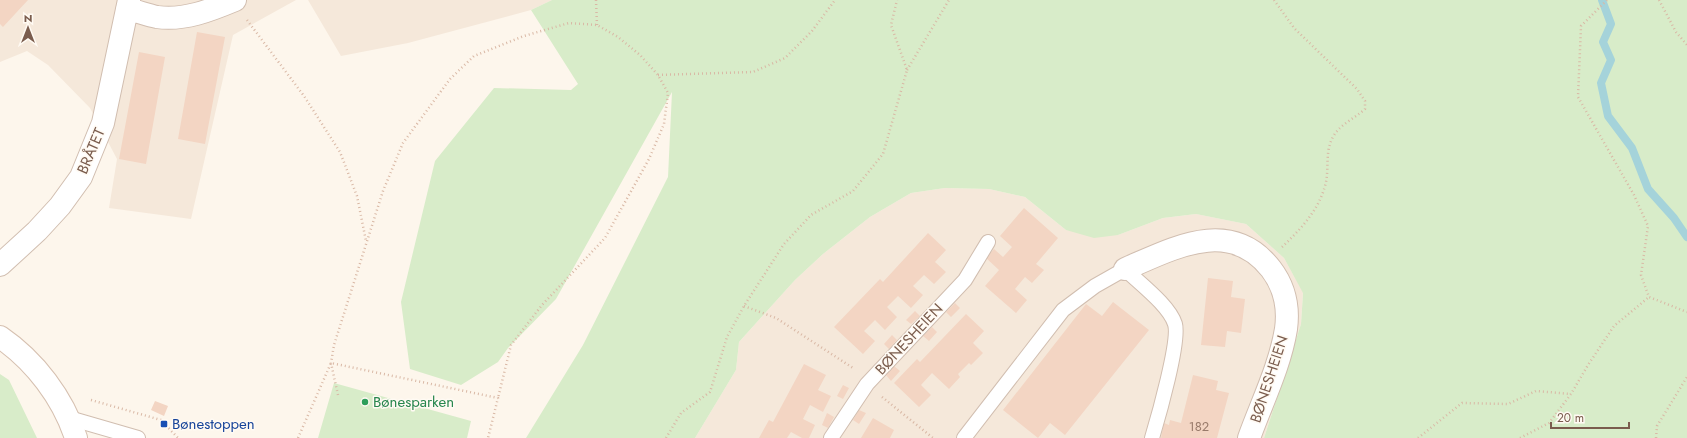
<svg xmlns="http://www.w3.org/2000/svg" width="1687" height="438" viewBox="0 0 1687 438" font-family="Jost,sans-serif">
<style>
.residential{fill:#f5e8da}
.green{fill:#d8ecc9}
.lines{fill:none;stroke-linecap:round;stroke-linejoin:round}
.stream{stroke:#a5d3da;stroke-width:8}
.building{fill:#f3d5c3}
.lane-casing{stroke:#d1beb0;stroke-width:16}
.street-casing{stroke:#d1beb0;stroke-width:24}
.secondary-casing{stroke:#d6c0b0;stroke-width:24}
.path{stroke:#d9b8a5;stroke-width:2.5;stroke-dasharray:1 3;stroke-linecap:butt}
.lane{stroke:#fff;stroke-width:14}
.street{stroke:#fff;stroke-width:22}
.secondary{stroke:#fff;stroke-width:22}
.leisure-dot{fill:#2e9e5b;stroke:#fffaf3;stroke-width:1.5}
.transit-dot{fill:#1a4fb4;stroke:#fffaf3;stroke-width:1.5}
.labels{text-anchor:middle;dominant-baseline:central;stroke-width:3;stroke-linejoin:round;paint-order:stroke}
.number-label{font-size:13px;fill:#987a6a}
.street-label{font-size:15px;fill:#7a5c4d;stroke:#fffaf3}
.leisure-label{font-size:15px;fill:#27864d;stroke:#fffaf3;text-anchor:start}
.transit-label{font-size:15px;fill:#164399;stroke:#fffaf3;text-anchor:start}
</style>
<rect width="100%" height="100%" fill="#fdf6ec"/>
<path class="residential" d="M0,0H296L233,35L191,219L109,208L117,159L90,108L48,65L27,51L0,62Z
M308,0H552L531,10L408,43L341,56Z
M945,188L989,189L1025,197L1066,230L1118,235L1163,218L1196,214L1246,224L1284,258L1303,292L1301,324L1264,438H695L736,370L739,342L795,280L823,254L870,217L911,193Z"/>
<path class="green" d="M552,0H1687V438H1264L1301,324L1303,293L1284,258L1246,224L1196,214L1163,218L1118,235L1094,238L1066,230L1025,197L989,189L945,188L911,193L870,217L823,254L795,280L739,342L736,370L695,438H526L583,345L668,177L672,92L556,299L508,348L498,362L461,385L410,369L401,302L435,161L494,88L571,90L578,84L531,10Z
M0,374L9,380L37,438H0Z
M334,383L471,421L467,438H318Z"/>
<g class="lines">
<path class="stream" d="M1602,0L1611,24L1603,42L1611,60L1601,83L1608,116L1632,148L1648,189L1674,218L1687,237"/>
</g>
<path class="building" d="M0,0H28L3,27L0,24Z
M197,32L225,37L205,144L178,139Z
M139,52L165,57L146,164L119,159Z
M1024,208L1058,238L1036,264L1044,270L1032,283L1025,277L1015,289L1027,300L1016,313L985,286L999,270L986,258L994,249L1003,257L1012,247L1000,236Z
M928,233L946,250L935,262L946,272L934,284L924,275L913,286L923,295L911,308L898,296L887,307L897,317L885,330L875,320L864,331L875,341L863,354L834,327L880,279L883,282Z
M1208,278L1233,281L1231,297L1245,299L1241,333L1227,331L1225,347L1201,345Z
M1113,302L1149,330L1065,435L1050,423L1038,438L1003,410L1086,304L1102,316Z
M955,303L960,308L951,317L946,312Z
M915,311L920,316L911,324L906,320Z
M966,314L984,331L973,343L983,353L971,365L969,363L958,374L960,377L949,389L932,373L921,385L931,395L919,407L894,383L917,359L920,362Z
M932,327L937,332L929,341L923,336Z
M892,335L897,340L889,349L884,344Z
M804,364L826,375L818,390L831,396L823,412L810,405L803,419L815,425L809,438H802L791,432L787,438H759L769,420L773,422Z
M894,366L900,371L891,381L886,375Z
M1193,375L1218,381L1216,390L1229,393L1217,438H1161L1164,423L1169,425L1170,420L1181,423Z
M843,385L849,388L843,399L837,396Z
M155,401L168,406L164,416L151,410Z
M859,410L866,413L859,424L853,420Z
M827,413L834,417L828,428L822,425Z
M873,418L894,430L890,438H861Z"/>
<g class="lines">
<defs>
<path id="lane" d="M69,418L138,438
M831,438L867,384L965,280L988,242
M964,438L1063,310L1095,286L1125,269C1139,283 1169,305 1175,324C1180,341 1158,418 1152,438"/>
<path id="street" d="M127,9C137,11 147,15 157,17C184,21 211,10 235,0
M0,265L37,231L60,206L81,177L103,123L129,0
M1125,269C1172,249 1230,216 1271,269C1284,286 1289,307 1286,329C1280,366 1262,402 1249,438"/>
<path id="secondary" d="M0,337C35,361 63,398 76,438"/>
</defs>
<use href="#lane" class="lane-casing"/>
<use href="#street" class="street-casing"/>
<use href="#secondary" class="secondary-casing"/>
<path class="path" d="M596,0L597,25
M1274,0L1294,28L1357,89L1365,101V109C1354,119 1340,124 1333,137C1325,151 1329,167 1326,182C1320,209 1301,229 1282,247
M1607,0L1581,26L1578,97L1634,195L1648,226L1641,275L1649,297L1687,312
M1659,0L1676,32L1687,45
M247,20L304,96L340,152L357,196L366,241
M907,70L949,0
M658,75L753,72L785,58L812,31L835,0
M744,306L776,318L853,368
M338,395L331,363L334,345L383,191L403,143L450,79L474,56L524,36L569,23L597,25L618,37L640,55L658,75L668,93L664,124L649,159L605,238L542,305L511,345L498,398
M882,397L933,438
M91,400L161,420L178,438
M298,438L331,363L498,398L488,438
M666,438L681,413L710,392L727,337L744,306L784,244L811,215L853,191L883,154L907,70L891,25L897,0
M1418,438L1462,403L1508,404L1536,391L1571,394
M1520,438L1549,423L1571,394L1588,365L1614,326L1649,297
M1656,438L1657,426L1687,377"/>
<use href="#lane" class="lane"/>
<use href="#street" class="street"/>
<use href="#secondary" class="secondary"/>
</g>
<circle class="leisure-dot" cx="365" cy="402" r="4"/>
<rect class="transit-dot" x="160" y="420" width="8" height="8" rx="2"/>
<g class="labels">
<g class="number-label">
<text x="1199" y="426">182</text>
</g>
<g class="street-label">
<text transform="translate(91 151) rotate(-67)">BRÅTET</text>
<text transform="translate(909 339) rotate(-47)">BØNESHEIEN</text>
<text transform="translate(1269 379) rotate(-72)">BØNESHEIEN</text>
</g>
<g class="leisure-label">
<text x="373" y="402">Bønesparken</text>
</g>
<g class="transit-label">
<text x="172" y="424">Bønestoppen</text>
</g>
</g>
<g transform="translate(28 28)" stroke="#fffaf3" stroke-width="3" paint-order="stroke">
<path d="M0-3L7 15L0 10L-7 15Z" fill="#7a5c4d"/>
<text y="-6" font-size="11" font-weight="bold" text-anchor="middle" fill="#7a5c4d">N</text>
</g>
<path d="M1551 422v6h78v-6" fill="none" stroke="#7a5c4d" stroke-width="2"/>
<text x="1557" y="422" font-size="12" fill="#7a5c4d" stroke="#fffaf3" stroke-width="3" paint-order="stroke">20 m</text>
</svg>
